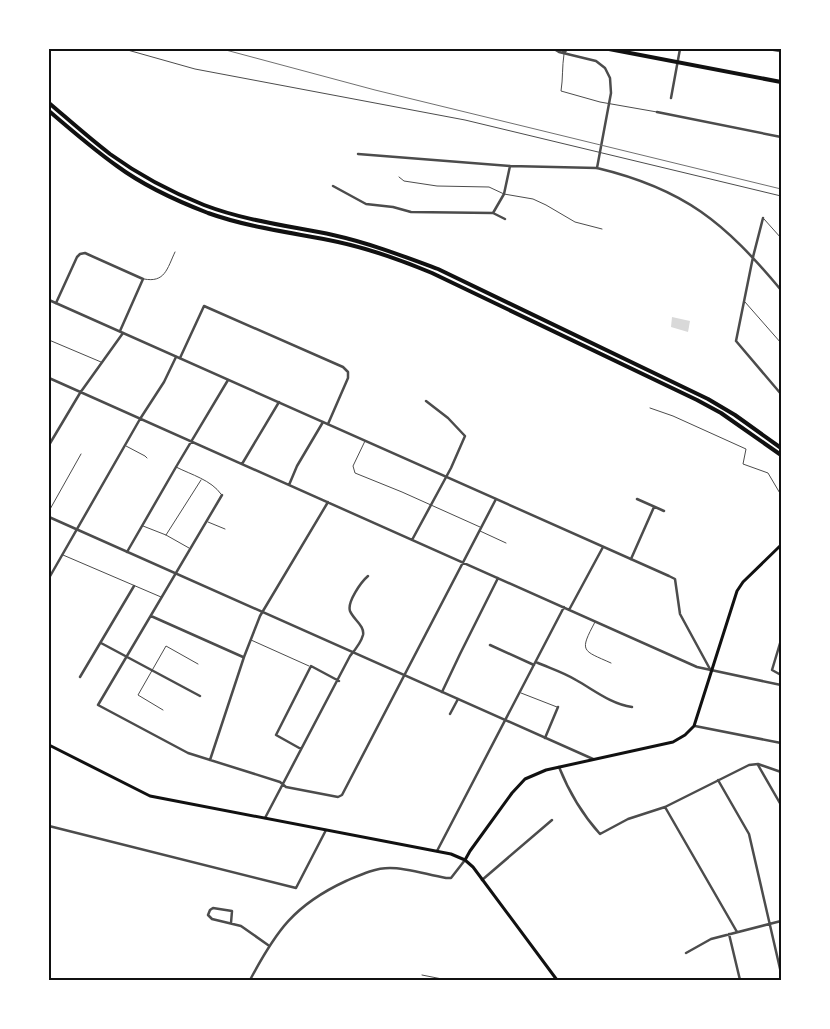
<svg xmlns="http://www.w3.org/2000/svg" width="830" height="1029" viewBox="0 0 830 1029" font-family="Mulish,sans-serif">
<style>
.water{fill:#d9d9d9}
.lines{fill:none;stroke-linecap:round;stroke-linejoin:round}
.service{stroke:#4c4c4c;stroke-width:1}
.minor{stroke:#4c4c4c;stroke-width:2.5}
.tertiary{stroke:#4c4c4c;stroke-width:2.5}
.secondary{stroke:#111;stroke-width:3}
.primary{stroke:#111;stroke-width:4}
.rail{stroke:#707070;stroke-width:1}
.neatline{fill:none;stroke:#111;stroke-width:2}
</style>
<rect width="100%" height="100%" fill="#fff"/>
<path class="water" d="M672,317L690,321L688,332L671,327Z"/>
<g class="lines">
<path class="service" d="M124,49L195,69L465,120L781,196
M764,49L781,52
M564,54C562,67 563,79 561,91L600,102L657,112
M399,177L404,181L437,186L489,187L504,194L533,199L546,205L575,222L602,229
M764,219L781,238
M144,279C165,283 167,269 175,252
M745,302L781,343
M49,340L101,362
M650,408L673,416L746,449L743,464L768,473L781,495
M365,441L353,466L355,473L402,492L480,527
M126,446L145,456L147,458
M176,467C192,475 211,480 221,494
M49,511L81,454
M208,522L225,529
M143,526L166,535L189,548
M480,531L506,543
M166,535L201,480
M63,555L161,597
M595,622C579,652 582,650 611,663
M251,640L309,666
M521,693L557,707
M163,710L138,695L166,646L198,664
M422,975L447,980"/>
<path class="minor" d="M671,98L680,49
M657,112L781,137
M358,154L510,166L597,168
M333,186L366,204L393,207L411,212L493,213L505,219
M493,213L504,194L510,166
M753,257L763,218
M56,303L77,257L80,254L85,253L143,279L120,331
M180,358L204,306L343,367L348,372V378L328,424
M49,378L697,667L781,685
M49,445L80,393L123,333
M242,464L279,402
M289,485L297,466L323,422
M222,495L98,705L188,753L280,782L286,787L338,797L342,795L496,499
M637,499L664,511
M412,540L451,468L465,436L448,418L426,401
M127,552L176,467L228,380
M631,559L654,507
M49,578L140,419L164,382L176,357
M569,610L603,547
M151,616L243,657
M781,640L772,670L781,675
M101,643L200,696
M490,645L534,665
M536,662C549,668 563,672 576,680C594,690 611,704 632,707
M80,677L134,586
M442,692L460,654L498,578
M450,714L458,699
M695,726L781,743
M545,738L558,707
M301,749L276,735L311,666L339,681
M210,760L244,657L260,616L328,502
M758,765L781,805
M559,767C569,792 581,813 600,834L628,819L665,807L749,765L758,764L781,772
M718,780L749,834L781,973
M665,807L737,932
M265,818L350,656C355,650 361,643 363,635C365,626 353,619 350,611C347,602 361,582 368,576
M49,826L296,888L326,830
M437,851L564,607
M482,880L552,820
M231,923L232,911L213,908L210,910L208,915L212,919L241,926L268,945
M729,934L740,980
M686,953L711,939L781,921"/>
<path class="tertiary" d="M554,49L559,52L596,61L605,68L610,78L611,93L597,168C685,189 725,223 781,290
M562,49L564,53
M564,53L567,49
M753,257L736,341L781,394
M49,300L669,576L675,579L680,614L711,671
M49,517L593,759
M250,980C276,931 294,905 346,881C360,875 374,868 390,868C408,868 428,875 446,878H451L465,860"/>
<path class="secondary" d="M49,745L150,796L451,854L465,860L473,867L557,980
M465,860L470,851L512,793L525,779L546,770L673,742L685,735L694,726L737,591L743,582L781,545"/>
<path class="primary" d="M609,49L781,82
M49,103C69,120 89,138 110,154C139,175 171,192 204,205C246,221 290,226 333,235C369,243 403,256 438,269L708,399L735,415L781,448
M49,111C71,130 93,149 117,166C144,186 177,201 208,213C250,228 295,233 338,242C370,249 401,260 432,273L697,400L721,413L781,455"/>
<path class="rail" d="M222,49L375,90L781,189"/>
</g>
<rect width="830" height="1029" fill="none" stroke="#ffffff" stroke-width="100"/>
<rect x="50" y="50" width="730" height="929" class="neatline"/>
</svg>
